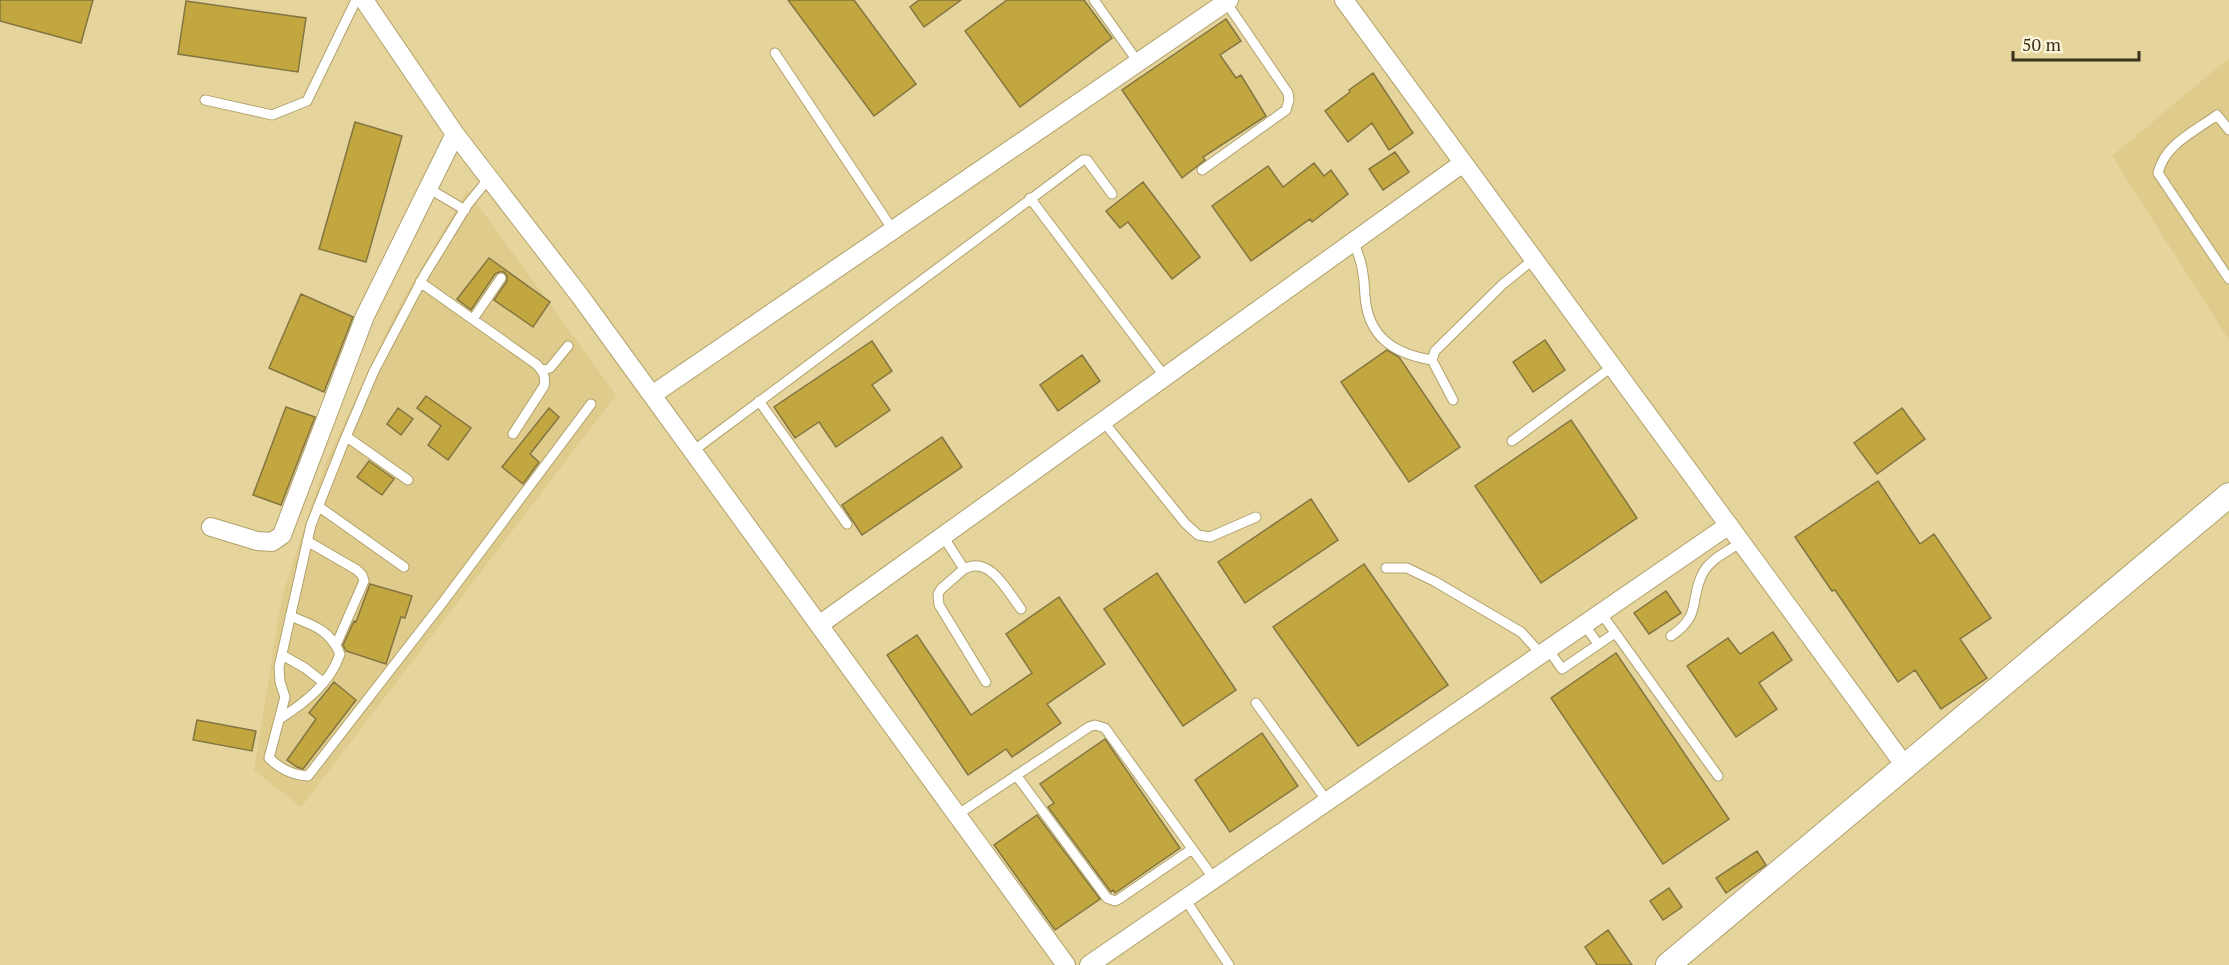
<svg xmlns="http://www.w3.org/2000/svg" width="2229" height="965" viewBox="0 0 2229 965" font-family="'PT Serif',serif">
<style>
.built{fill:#dfcc8c}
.building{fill:#c2a740;stroke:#847540;stroke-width:1.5}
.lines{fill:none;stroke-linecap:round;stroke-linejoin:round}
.lane-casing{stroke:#b1a16b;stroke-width:11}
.street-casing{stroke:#b1a16b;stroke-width:20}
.secondary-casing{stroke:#b1a16b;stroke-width:26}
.lane{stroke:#fff;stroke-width:9}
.street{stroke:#fff;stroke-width:18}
.secondary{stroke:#fff;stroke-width:24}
</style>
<rect width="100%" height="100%" fill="#e5d59d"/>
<path class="built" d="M2229,58V340L2112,156Z
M467,190L616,395L301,807L254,770L282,596L324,467L395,313Z"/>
<path class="building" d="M0,0H93L81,43L0,21Z
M788,0H854L916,84L874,116Z
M919,0H961L924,27L910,7Z
M1007,0H1084L1112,38L1020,107L965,31Z
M186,1L306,18L298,72L178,54Z
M1226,19L1241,41L1220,55L1236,78L1241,75L1266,116L1203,157L1205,160L1182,178L1122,90Z
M1373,73L1413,133L1389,150L1372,123L1348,142L1325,111L1350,92L1349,90Z
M355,122L402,136L366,262L319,249Z
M1395,152L1409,172L1383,190L1369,169Z
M1314,163L1324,176L1331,170L1348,194L1312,222L1310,219L1251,261L1212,206L1268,166L1283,187Z
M1143,182L1200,257L1172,279L1128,222L1120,228L1106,211Z
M489,258L550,302L533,327L494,300L507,281V276L504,272H499L495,274L471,310L457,299Z
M301,294L353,317L324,392L269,368Z
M1545,340L1565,370L1533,392L1513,362Z
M872,341L892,371L872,385L890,410L836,447L819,422L795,438L774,407Z
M1387,350L1399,357L1460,447L1409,482L1341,382Z
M1082,355L1100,381L1058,411L1040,385Z
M426,396L471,428L448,460L428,445L441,426L417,408Z
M286,407L315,417L281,505L253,495Z
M398,408L413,419L401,435L387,424Z
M549,408L559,417L530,454L539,462L523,484L502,467Z
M1902,408L1925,439L1877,474L1854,443Z
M1571,420L1637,518L1541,583L1475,486Z
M942,437L962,467L862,535L842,505Z
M369,461L394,479L382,495L357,477Z
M1878,481L1920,544L1934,534L1991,618L1960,639L1987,678L1941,709L1915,670L1898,682L1835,590L1832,591L1795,537Z
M1311,499L1338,540L1245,603L1218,562Z
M1364,564L1448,685L1358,746L1273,627Z
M1157,573L1236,690L1183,726L1104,609Z
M370,584L412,596L405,618L401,617L386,664L346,651L343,645L354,621L356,622Z
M1666,591L1681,613L1649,634L1634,613Z
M1059,597L1105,664L1047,704L1061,723L1012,757L1006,749L968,775L887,655L917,635L971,715L1032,673L1006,634Z
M1773,632L1792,660L1759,683L1777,709L1736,737L1687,666L1728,638L1740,654Z
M1616,653L1729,819L1663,864L1551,698Z
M334,682L356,700L303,769L297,767L287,760L316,719L309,713Z
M197,720L256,731L252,751L193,740Z
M1262,733L1298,786L1230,832L1195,780Z
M1105,739L1180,848L1115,893L1113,890L1111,892L1048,807L1054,803L1040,784Z
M1037,815L1100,899L1055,930L994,845Z
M1757,851L1766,865L1726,893L1716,878Z
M1669,888L1682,907L1663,920L1650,901Z
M1608,930L1632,965H1597L1585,947Z"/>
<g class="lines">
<defs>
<path id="lane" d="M1094,0L1138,62
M775,53L893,230
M205,100L272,115L307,101L356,0
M2229,130L2217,115C2194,132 2165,144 2158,173L2229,279
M1202,170L1286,110L1289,100L1288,93L1226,2
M489,178L468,204L425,274L374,371L343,444L311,525L279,667L280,682L285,697L269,758C280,769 292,775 308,776L443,602L591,404
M428,188L465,210
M1030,198L1165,377
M1353,242C1362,260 1364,275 1365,296C1368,337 1394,354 1432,360
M420,282L536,364C543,371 546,376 544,386L513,434
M473,319L501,278
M542,370L550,368L568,346
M1453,400L1432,360L1435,351L1503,284L1534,259
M759,401L847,524
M1103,421L1185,523L1198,535L1210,537L1256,517
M347,437L408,480
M1512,441L1613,366
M693,451L1083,160H1087L1112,194
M318,506L404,567
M943,536L964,569C990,555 1007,591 1021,609
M307,541L357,570L362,575L364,581L336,645
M1386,568H1407L1434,581L1521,632L1541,654
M964,569L941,589L938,594L939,605L986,682
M1601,613L1718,776
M1584,624L1598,644
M1671,636C1704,614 1688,598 1704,571C1712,558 1729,551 1741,542
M1548,649L1562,669L1615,633
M282,655L305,668L323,682
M1256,703L1327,801
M281,718C306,702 330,683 340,654C330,630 313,625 290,616
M1016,775L1107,898L1115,901L1119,899L1192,849
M957,815L1089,727L1095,725L1105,728L1214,879
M1185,899L1229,965"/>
<path id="street" d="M364,0L455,134L580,296L1066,965
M1344,0L1905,766
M652,395L1229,0
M211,527L257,541L272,542L282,535L365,316L455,134
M819,625L1463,163
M1089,965L1729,525"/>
<path id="secondary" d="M1668,965L2229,495"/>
</defs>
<use href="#lane" class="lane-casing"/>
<use href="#street" class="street-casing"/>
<use href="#secondary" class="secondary-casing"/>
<use href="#lane" class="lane"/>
<use href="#street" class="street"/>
<use href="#secondary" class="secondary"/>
</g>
<path d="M2013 51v9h126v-9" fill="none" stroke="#39331c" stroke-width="3"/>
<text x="2022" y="51" font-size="18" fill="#39331c" stroke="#fef6da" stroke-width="4.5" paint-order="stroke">50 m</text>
</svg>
